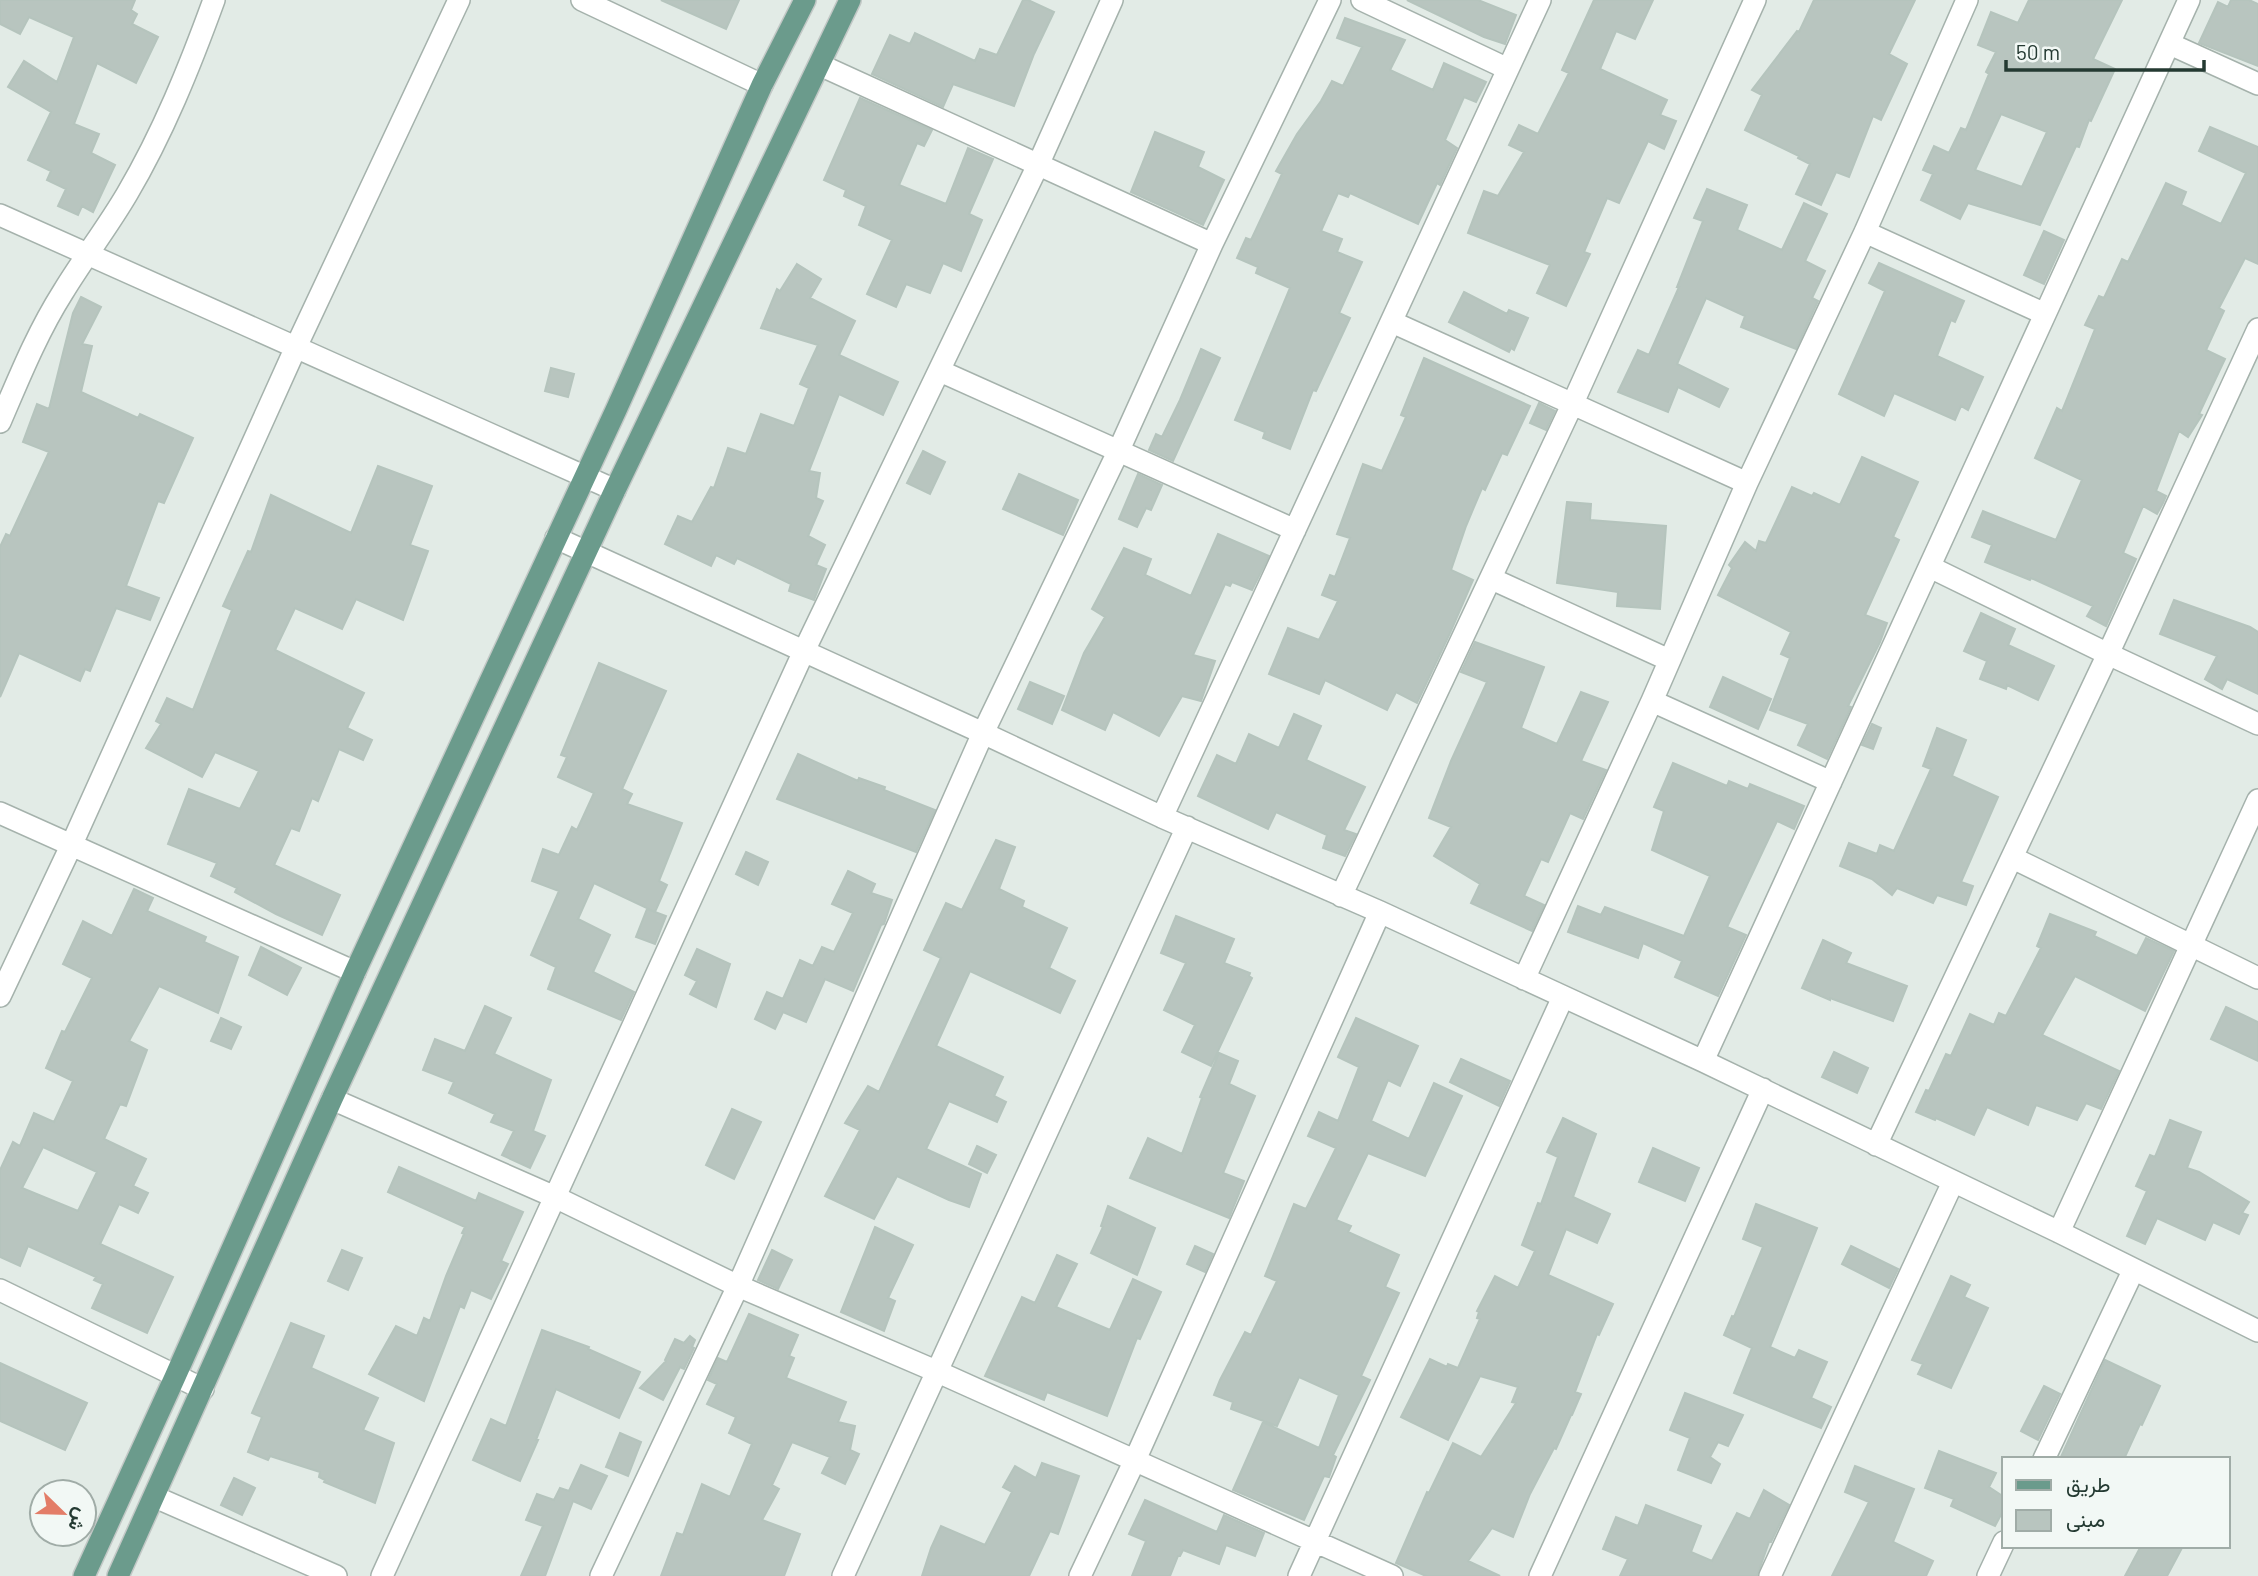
<svg xmlns="http://www.w3.org/2000/svg" width="2258" height="1576" viewBox="0 0 2258 1576" font-family="Barlow,Vazirmatn,sans-serif">
<style>
.building{fill:#b8c5bf;stroke:#b5c4bd;stroke-width:2;fill-rule:evenodd}
.lines{fill:none;stroke-linecap:round;stroke-linejoin:round}
.minor-casing{stroke:#a5b2ac;stroke-width:24}
.major-casing{stroke:#c2c8c6;stroke-width:24}
.minor{stroke:#fff;stroke-width:21}
.major{stroke:#6b9b8c;stroke-width:21}
</style>
<rect width="100%" height="100%" fill="#e2ebe6"/>
<path class="building" d="M0,0H135L131,10L137,14L132,24L158,37L136,83L97,63L74,124L99,134L91,153L115,165L93,212L82,206L78,215L58,206L66,189L47,180L51,171L28,160L51,112L8,87L24,61L57,82L74,37L29,17L20,34L0,24Z
M661,0H739L726,29Z
M1023,0H1028L1054,12L1034,54L1014,106L953,84L943,107L872,74L890,35L910,44L915,33L975,61L980,49L997,55Z
M1407,0H1478L1516,15L1505,44L1484,37Z
M1594,0H1653L1635,39L1616,31L1600,69L1667,100L1660,115L1676,121L1664,149L1648,141L1619,203L1607,198L1584,252L1590,254L1566,306L1537,293L1550,265L1468,233L1484,191L1498,196L1524,152L1509,145L1519,125L1538,134L1569,73L1562,70Z
M1814,0H1915L1889,54L1907,64L1881,120L1873,116L1849,177L1836,172L1821,205L1796,194L1810,164L1798,158L1799,156L1745,130L1762,95L1752,90L1797,31L1799,32Z
M2029,0H2122L2093,59L2115,69L2091,121L2089,120L2079,147L2076,146L2040,225L1968,203L1960,219L1921,200L1933,174L1923,170L1934,146L1949,153L1961,128L1966,130L1989,74L1986,72L1996,52L1978,45L1991,12L2018,23ZM2001,114L2047,132L2022,187L1975,170Z
M2231,0H2249L2258,4V66L2199,43L2218,2L2228,7Z
M1345,18L1405,40L1390,70L1433,90L1444,63L1486,82L1476,102L1464,97L1445,140L1457,148L1440,185L1437,183L1418,224L1350,193L1348,197L1338,193L1321,231L1342,239L1337,252L1362,262L1339,313L1350,318L1316,391L1313,390L1290,449L1263,438L1265,432L1235,420L1290,288L1256,273L1258,267L1237,258L1246,238L1251,240L1282,174L1276,171L1297,134L1321,101L1332,81L1343,86L1362,47L1337,38Z
M860,98L932,130L924,146L917,143L899,185L946,204L968,148L993,159L969,214L982,220L961,271L943,263L930,293L906,284L896,307L867,294L892,240L859,225L866,206L844,196L846,190L824,180Z
M2210,127L2258,147V264L2245,258L2219,308L2224,311L2206,350L2225,359L2199,414L2202,415L2188,437L2179,431L2156,491L2166,496L2163,503L2157,514L2143,506L2123,553L2136,559L2106,626L2087,616L2093,606L2031,578L2030,580L1985,562L1992,545L1972,537L1983,511L2056,540L2082,480L2035,458L2057,408L2062,411L2095,329L2085,325L2099,296L2104,298L2122,259L2128,262L2166,183L2186,192L2181,205L2221,224L2246,173L2199,151Z
M1155,132L1204,152L1198,167L1224,180L1203,225L1131,192Z
M1707,189L1747,205L1737,230L1782,250L1804,203L1827,214L1805,261L1825,271L1812,298L1818,301L1796,349L1741,327L1745,316L1706,298L1677,364L1728,389L1719,407L1678,387L1668,412L1618,392L1638,350L1649,355L1679,287H1677L1703,221L1694,218Z
M2044,231L2064,240L2044,284L2024,275Z
M1879,263L1964,301L1955,322L1951,320L1937,356L1983,377L1968,410L1961,406L1955,420L1894,393L1884,416L1839,394L1885,291L1869,283Z
M797,264L821,279L810,298L855,321L839,355L898,382L883,415L839,394L809,471L820,473L816,498L823,501L808,536L825,545L816,565L826,569L814,600L789,591L791,584L737,558L734,564L716,555L711,566L665,544L678,516L692,522L711,487L714,488L728,448L746,454L761,414L794,426L809,388L800,384L818,345L761,328L777,289L780,291Z
M1464,292L1507,314L1509,310L1528,318L1514,350L1511,348L1509,352L1449,322Z
M81,297L101,307L82,344L92,346L81,392L138,418L140,414L193,438L164,503L158,501L126,586L159,598L150,620L116,608L90,671L85,669L80,681L19,653L0,697V547L6,534L10,536L49,452L23,442L37,404L49,409L73,313Z
M1201,349L1220,358L1173,461L1149,450L1156,434L1162,437L1180,400Z
M1424,358L1530,406L1507,455L1502,453L1485,490L1482,488L1466,526L1451,570L1473,580L1450,633L1417,703L1396,692L1387,710L1325,680L1319,694L1269,674L1288,628L1319,640L1338,601L1322,595L1330,575L1335,577L1350,538L1337,534L1363,464L1382,471L1406,417L1401,415Z
M551,368L574,374L568,397L545,391Z
M1539,403L1555,411L1546,430L1530,423Z
M923,451L945,462L930,494L907,483Z
M1862,457L1918,482L1893,537L1899,540L1865,615L1887,623L1880,642L1848,706L1851,707L1827,759L1798,745L1808,724L1770,710L1790,658L1781,654L1791,632L1718,595L1732,568L1729,565L1745,542L1756,551L1759,541L1766,543L1792,487L1812,496L1814,493L1840,505Z
M378,466L432,486L410,545L428,551L403,620L356,599L342,629L295,608L275,650L364,693L347,728L372,740L363,760L339,749L318,801L312,798L299,831L291,828L274,865L340,895L322,935L276,914L235,892L237,888L211,876L217,863L168,844L189,789L240,809L259,771L215,752L202,777L146,748L161,724L156,721L167,698L193,710L232,610L223,606L248,551L251,552L271,495L351,533Z
M1019,474L1078,500L1063,535L1003,509Z
M1138,474L1162,485L1151,510L1146,508L1137,527L1119,519Z
M1567,502L1591,504L1590,520L1666,526L1660,609L1617,606L1618,592L1557,583Z
M1218,534L1269,556L1252,590L1232,582L1230,586L1225,584L1193,655L1215,661L1201,701L1182,696L1159,736L1113,712L1105,730L1062,710L1084,653L1105,617L1092,609L1124,548L1151,559L1145,575L1191,596Z
M2174,600L2250,627L2258,632V694L2227,679L2222,689L2205,679L2217,656L2160,634Z
M1981,613L2015,629L2008,645L2054,666L2038,700L2007,685L2006,689L1980,679L1987,661L1964,651Z
M1475,642L1544,667L1521,728L1557,744L1581,692L1608,702L1581,761L1606,770L1583,819L1570,813L1548,862L1541,859L1524,896L1544,905L1532,931L1471,903L1480,884L1434,856L1451,827L1429,818L1451,761L1487,682L1461,672Z
M599,663L666,691L622,789L632,794L627,804L682,823L659,881L667,885L655,912L594,883L578,919L610,935L593,972L634,992L621,1020L548,989L556,967L531,955L559,891L532,881L543,849L559,855L572,827L577,830L594,793L558,777L567,757L561,755Z
M1723,677L1771,699L1758,729L1710,707Z
M1030,682L1064,696L1052,724L1018,709Z
M1294,714L1321,726L1306,760L1365,787L1344,830L1356,834L1345,856L1323,848L1327,835L1276,812L1268,829L1198,796L1217,755L1236,764L1249,734L1279,748Z
M1872,724L1881,728L1873,749L1862,745Z
M1937,728L1966,740L1952,776L1998,797L1961,882L1973,886L1966,905L1937,895L1933,903L1897,888L1892,895L1872,879L1840,866L1849,843L1877,854L1880,845L1894,851L1931,769L1923,766Z
M798,754L858,781L859,778L885,787L884,790L935,810L916,852L777,799Z
M1673,763L1727,786L1729,781L1748,789L1750,784L1804,806L1794,829L1777,821L1727,927L1746,935L1718,996L1675,977L1682,961L1643,943L1638,958L1568,932L1578,906L1601,915L1605,907L1684,936L1710,876L1652,850L1664,811L1654,807Z
M996,840L1015,847L999,889L1024,901L1022,907L1067,928L1049,968L1075,981L1060,1013L970,971L936,1046L1003,1077L994,1096L1006,1102L997,1122L949,1101L926,1149L981,1174L969,1207L949,1200L897,1176L874,1219L825,1196L860,1130L845,1123L868,1086L879,1092L941,958L924,950L946,903L962,910Z
M746,852L768,862L758,885L736,874Z
M848,871L875,884L871,893L892,900L884,924L881,925L853,991L825,979L806,1022L783,1012L775,1029L755,1019L767,992L783,999L800,960L813,966L822,947L834,952L853,913L832,904Z
M134,889L153,898L147,911L206,937L204,942L238,957L218,1013L159,986L129,1041L147,1050L126,1106L120,1104L104,1139L146,1159L133,1186L148,1193L138,1213L119,1204L100,1244L173,1277L147,1333L92,1308L103,1284L94,1280L96,1277L28,1246L20,1266L0,1257V1170L13,1142L20,1146L34,1113L54,1122L73,1081L46,1068L62,1031L65,1032L92,978L63,964L83,921L112,936ZM43,1147L97,1172L78,1211L22,1188Z
M647,909L666,916L655,944L636,937Z
M2050,914L2096,932L2094,936L2137,956L2146,938L2174,951L2145,1011L2075,976L2042,1035L2119,1071L2101,1109L2086,1103L2077,1120L2036,1105L2028,1125L1987,1107L1974,1135L1936,1118L1935,1120L1916,1112L1926,1090L1929,1091L1946,1054L1951,1056L1970,1014L1994,1025L1999,1013L2006,1016L2041,948L2037,946Z
M1176,916L1234,939L1224,963L1250,973L1249,976L1252,978L1211,1066L1182,1052L1195,1025L1164,1010L1186,963L1161,953Z
M1823,940L1851,953L1846,963L1907,986L1893,1021L1830,998V1000L1802,988Z
M261,947L301,968L287,995L249,975Z
M697,949L730,964L716,1007L690,994L697,981L685,975Z
M485,1006L511,1018L494,1054L551,1080L533,1131L545,1136L530,1168L502,1155L514,1131L491,1122L495,1114L449,1093L454,1082L423,1070L435,1039L465,1051Z
M2226,1007L2258,1022V1061L2211,1039Z
M221,1018L241,1027L231,1049L211,1041Z
M1356,1018L1418,1046L1400,1086L1388,1080L1371,1121L1409,1139L1434,1083L1462,1096L1425,1176L1368,1153L1336,1220L1351,1226L1348,1232L1399,1255L1385,1287L1399,1293L1361,1376L1370,1380L1333,1455L1336,1457L1329,1477L1324,1476L1304,1520L1233,1490L1263,1422L1319,1448L1339,1395L1299,1377L1277,1426L1231,1409L1233,1402L1214,1395L1220,1380L1245,1332L1251,1335L1277,1281L1265,1276L1294,1204L1306,1209L1336,1148L1308,1136L1319,1112L1338,1121L1359,1067L1338,1057Z
M1834,1052L1868,1068L1857,1093L1822,1077Z
M1219,1053L1238,1061L1229,1084L1255,1096L1223,1173L1244,1181L1229,1218L1130,1178L1148,1138L1182,1154L1202,1098L1200,1097Z
M1461,1059L1510,1081L1499,1106L1450,1082Z
M732,1109L761,1122L734,1179L706,1165Z
M1563,1118L1596,1134L1573,1197L1610,1214L1597,1243L1566,1229L1548,1275L1613,1304L1599,1335L1597,1334L1575,1392L1581,1394L1572,1415H1571L1556,1449L1554,1448L1530,1494L1513,1537L1492,1528L1468,1561L1500,1576H1426L1396,1563L1427,1492L1429,1493L1453,1443L1481,1457L1516,1403L1512,1402L1518,1387L1480,1376L1448,1440L1401,1417L1430,1359L1447,1367L1448,1364L1458,1368L1480,1319L1477,1318L1479,1312L1477,1311L1495,1276L1518,1288L1535,1251L1522,1245L1538,1203L1541,1204L1558,1157L1547,1152Z
M2170,1120L2201,1132L2187,1168L2199,1172L2249,1202L2242,1213L2248,1215L2239,1234L2213,1222L2205,1240L2157,1218L2145,1244L2127,1236L2147,1191L2136,1186L2150,1155L2155,1157Z
M977,1146L996,1155L987,1173L969,1164Z
M1653,1148L1699,1168L1685,1201L1639,1182Z
M399,1167L476,1201L479,1193L523,1212L501,1261L508,1264L491,1299L471,1290L464,1308L460,1306L424,1401L369,1374L396,1326L417,1336L424,1318L430,1321L446,1276L464,1234L462,1233L465,1227L388,1192Z
M1756,1204L1817,1228L1770,1347L1795,1358L1799,1350L1827,1362L1811,1398L1831,1407L1821,1428L1734,1393L1752,1348L1724,1335L1732,1316L1734,1317L1763,1247L1743,1239Z
M1108,1206L1155,1228L1137,1275L1091,1253L1103,1227L1101,1226Z
M875,1227L913,1245L888,1298L895,1301L884,1331L841,1312Z
M1195,1246L1213,1254L1205,1272L1187,1264Z
M1851,1246L1898,1269L1889,1288L1842,1264Z
M342,1250L362,1258L348,1290L328,1281Z
M772,1250L792,1260L778,1289L758,1280Z
M1057,1255L1077,1264L1056,1307L1110,1330L1133,1279L1161,1292L1140,1339L1137,1338L1107,1416L1047,1392L1044,1400L985,1376L1022,1297L1035,1303Z
M1951,1276L1970,1285L1964,1297L1988,1308L1951,1388L1918,1374L1923,1364L1912,1360Z
M749,1314L798,1335L789,1356L794,1358L786,1378L846,1402L838,1422L855,1426L850,1450L859,1454L845,1484L822,1473L830,1457L792,1442L772,1485L779,1489L762,1520L800,1534L784,1576H661L677,1533L683,1535L702,1484L730,1497L752,1444L729,1433L736,1417L707,1404L717,1384L708,1380L718,1358L727,1362Z
M291,1323L324,1336L311,1368L378,1398L363,1430L394,1443L375,1503L324,1482L325,1480L319,1477L320,1472L270,1456L268,1460L248,1452L262,1417L252,1413Z
M542,1330L589,1347L588,1349L640,1372L619,1418L556,1389L536,1440H538L520,1481L473,1460L491,1419L506,1426Z
M690,1336L695,1340L692,1347L694,1348L684,1369L680,1367L663,1400L640,1388L666,1361L665,1360L675,1339L684,1343Z
M2105,1360L2160,1386L2142,1425L2140,1424L2124,1459H2060Z
M0,1363L87,1403L65,1450L0,1421Z
M2044,1386L2060,1394L2038,1440L2021,1431Z
M1685,1393L1743,1415L1728,1446L1718,1442L1710,1457L1720,1464L1711,1483L1678,1470L1690,1438L1670,1430Z
M620,1433L641,1442L628,1476L606,1467Z
M1939,1451L1996,1473L1989,1487L2004,1497V1509L1995,1526L1951,1506L1954,1499L1925,1488Z
M1042,1463L1079,1476L1058,1534L1050,1531L1029,1576H922L931,1548L941,1526L985,1545L1012,1492L1003,1487L1015,1466L1036,1478Z
M581,1465L607,1476L591,1509L573,1501L545,1576H521L543,1526L526,1520L537,1494L554,1500L560,1488L569,1491Z
M1855,1466L1914,1489L1893,1542L1933,1561L1926,1576H1832L1869,1502L1845,1492Z
M234,1478L255,1488L242,1515L221,1505Z
M1764,1490L1789,1505L1771,1542H1769L1757,1576H1620L1628,1559L1603,1549L1616,1517L1638,1526L1646,1505L1701,1526L1691,1552L1712,1561L1737,1513L1750,1519Z
M1145,1500L1217,1532L1224,1515L1264,1533L1255,1556L1226,1545L1219,1564L1183,1550L1180,1556H1178L1170,1576H1132L1146,1541L1129,1534Z
M2141,1546H2183L2167,1576H2125Z"/>
<g class="lines">
<defs>
<path id="minor" d="M582,0L762,85
M1362,0L1508,69
M2170,44L2258,84
M820,65L1212,244
M0,215L615,490
M1865,232L2045,314
M1392,322L1747,483
M940,371L1295,530
M0,422C19,378 37,333 63,292C83,259 107,228 127,194C163,133 190,66 214,0
M556,538L983,733L1162,817L1380,912L1703,1061L2059,1232L2258,1331
M1930,567L2108,654L2258,724
M1492,579L1669,660
M1652,701L1831,782
M0,813L355,972
M1162,817L1540,0
M2013,858L2258,978
M1341,896L1572,405L1755,0
M1524,979L1652,701L1747,483L1865,232L1967,0
M0,996L71,846L296,347L459,0
M1703,1061L2189,0
M332,1099L555,1197L738,1286L938,1372L1392,1576
M1876,1145L2108,654L2258,329
M2059,1232L2258,800
M0,1290L203,1389
M2044,1459L2133,1271
M155,1497L336,1576
M382,1576L804,651L1038,165L1112,0
M601,1576L738,1286L983,733L1118,452L1212,244L1330,0
M843,1576L1187,827
M1080,1576L1135,1460L1380,912
M1299,1576L1563,997
M1540,1576L1763,1089
M1770,1576L1953,1182
M1988,1576L2004,1542"/>
<path id="major" d="M84,1576L175,1377L355,972L616,410L762,85L805,0
M118,1576L332,1099L615,490L850,0"/>
</defs>
<use href="#minor" class="minor-casing"/>
<use href="#major" class="major-casing"/>
<use href="#minor" class="minor"/>
<use href="#major" class="major"/>
</g>
<rect x="2002" y="1457" width="228" height="91" fill="#f2f8f5" stroke="#a0aca7" stroke-width="2"/>
<rect x="2016" y="1480" width="35" height="10" fill="#6b9b8c" stroke="#a0aca7" stroke-width="2"/>
<text x="2066" y="1492" font-size="21" fill="#243a32">طريق</text>
<rect x="2016" y="1510" width="35" height="21" fill="#b8c5bf" stroke="#a0aca7" stroke-width="2"/>
<text x="2066" y="1527" font-size="21" fill="#243a32">مبنى</text>
<g transform="translate(63 1513) rotate(113)"><circle r="33" fill="#f2f8f5" stroke="#a0aca7" stroke-width="2"/>
<path d="M0-5L12 26L0 18L-12 26Z" fill="#e37d68"/>
<text y="-10" font-size="19" font-weight="bold" text-anchor="middle" fill="#243a32">ش</text>
</g>
<path d="M2006 60v10h198v-10" fill="none" stroke="#243a32" stroke-width="3.5"/>
<text x="2016" y="60" font-size="21" fill="#243a32" stroke="#f2f8f5" stroke-width="5" paint-order="stroke">50 m</text>
</svg>
